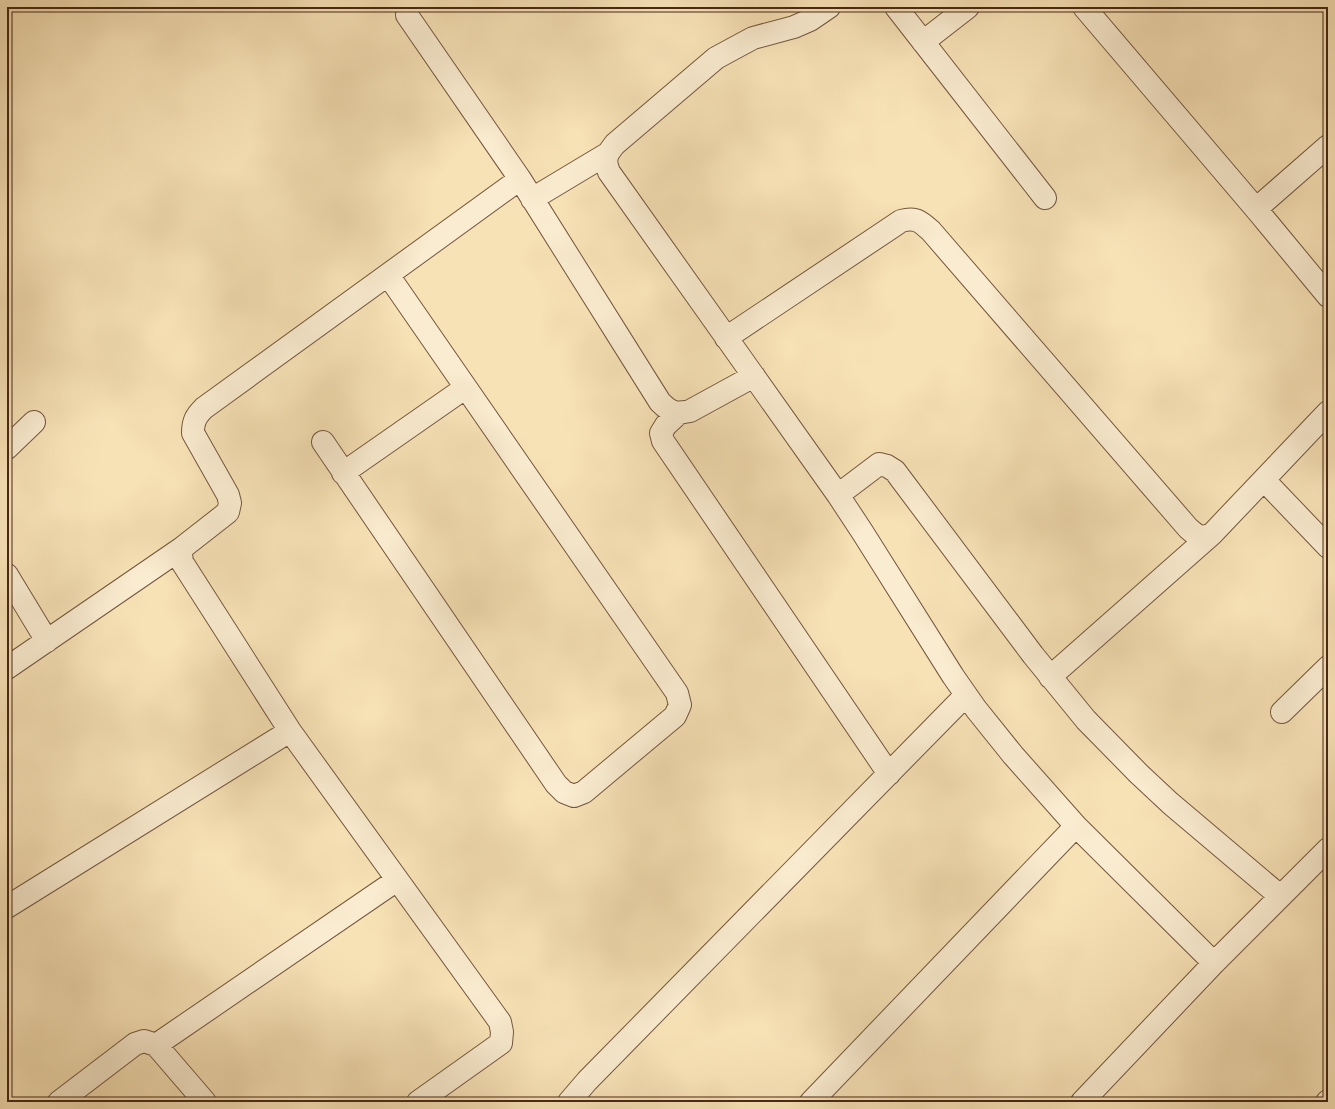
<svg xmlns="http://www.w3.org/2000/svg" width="1335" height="1109" viewBox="0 0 1335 1109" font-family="Cardo,serif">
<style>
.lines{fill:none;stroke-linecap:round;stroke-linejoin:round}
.street-casing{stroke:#73563f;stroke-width:24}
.street{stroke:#faecd0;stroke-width:22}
</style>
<rect width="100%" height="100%" fill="#f7e2b6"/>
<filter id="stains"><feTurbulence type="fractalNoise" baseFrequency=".005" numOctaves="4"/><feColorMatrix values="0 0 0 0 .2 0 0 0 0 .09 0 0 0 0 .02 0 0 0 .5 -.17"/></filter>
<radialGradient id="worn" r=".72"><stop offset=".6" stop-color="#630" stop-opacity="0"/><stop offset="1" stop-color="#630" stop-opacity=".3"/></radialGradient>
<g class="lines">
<defs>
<path id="street" d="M829,7L810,20L794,27L753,38L716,58L615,144C606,155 604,159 609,172L838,495L863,533L953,676L976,709L1013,755L1076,826L1214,963
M896,7L1045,198
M1084,7L1256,209L1328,296
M407,15L520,179L660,402C671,413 675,414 690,411L754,376
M923,42L968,7
M532,199L607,154
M1256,209L1328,146
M726,338L901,221C916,217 920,221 931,231L1188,528C1197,536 1200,539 1212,534L1328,412
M679,413L666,425L661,433L663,441L889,774
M323,442L556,784L564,792L574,796L584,792L675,716L680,705L677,693L388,275
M7,448L34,422
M343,473L465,388
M1264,480L1328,547
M838,495L879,464L887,466L895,471L1033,655L1086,720L1139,774L1170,803L1280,896
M7,575L47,641
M7,668L182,548
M1050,677L1212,534
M1282,712L1328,667
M7,907L290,731
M156,1045L397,880
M59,1102L135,1044L144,1041L156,1045L205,1102
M418,1102L501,1043L502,1032L500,1022L290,731L182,562L181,554L182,548L228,512L230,503L228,495L193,433C193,421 196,416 204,408L520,179
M569,1102L587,1081L966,695
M811,1102L1076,826
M1082,1102L1214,963L1328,849
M1327,1102L1328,1101"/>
</defs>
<use href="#street" class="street-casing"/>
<use href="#street" class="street"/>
</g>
<rect width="1335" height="1109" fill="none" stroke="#f7e2b6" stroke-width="24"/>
<rect x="8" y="8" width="1319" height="1093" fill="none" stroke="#472817" stroke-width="2"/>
<rect x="12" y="12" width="1311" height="1085" fill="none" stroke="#472817"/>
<rect width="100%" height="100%" filter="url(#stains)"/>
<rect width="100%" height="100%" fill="url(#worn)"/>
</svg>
